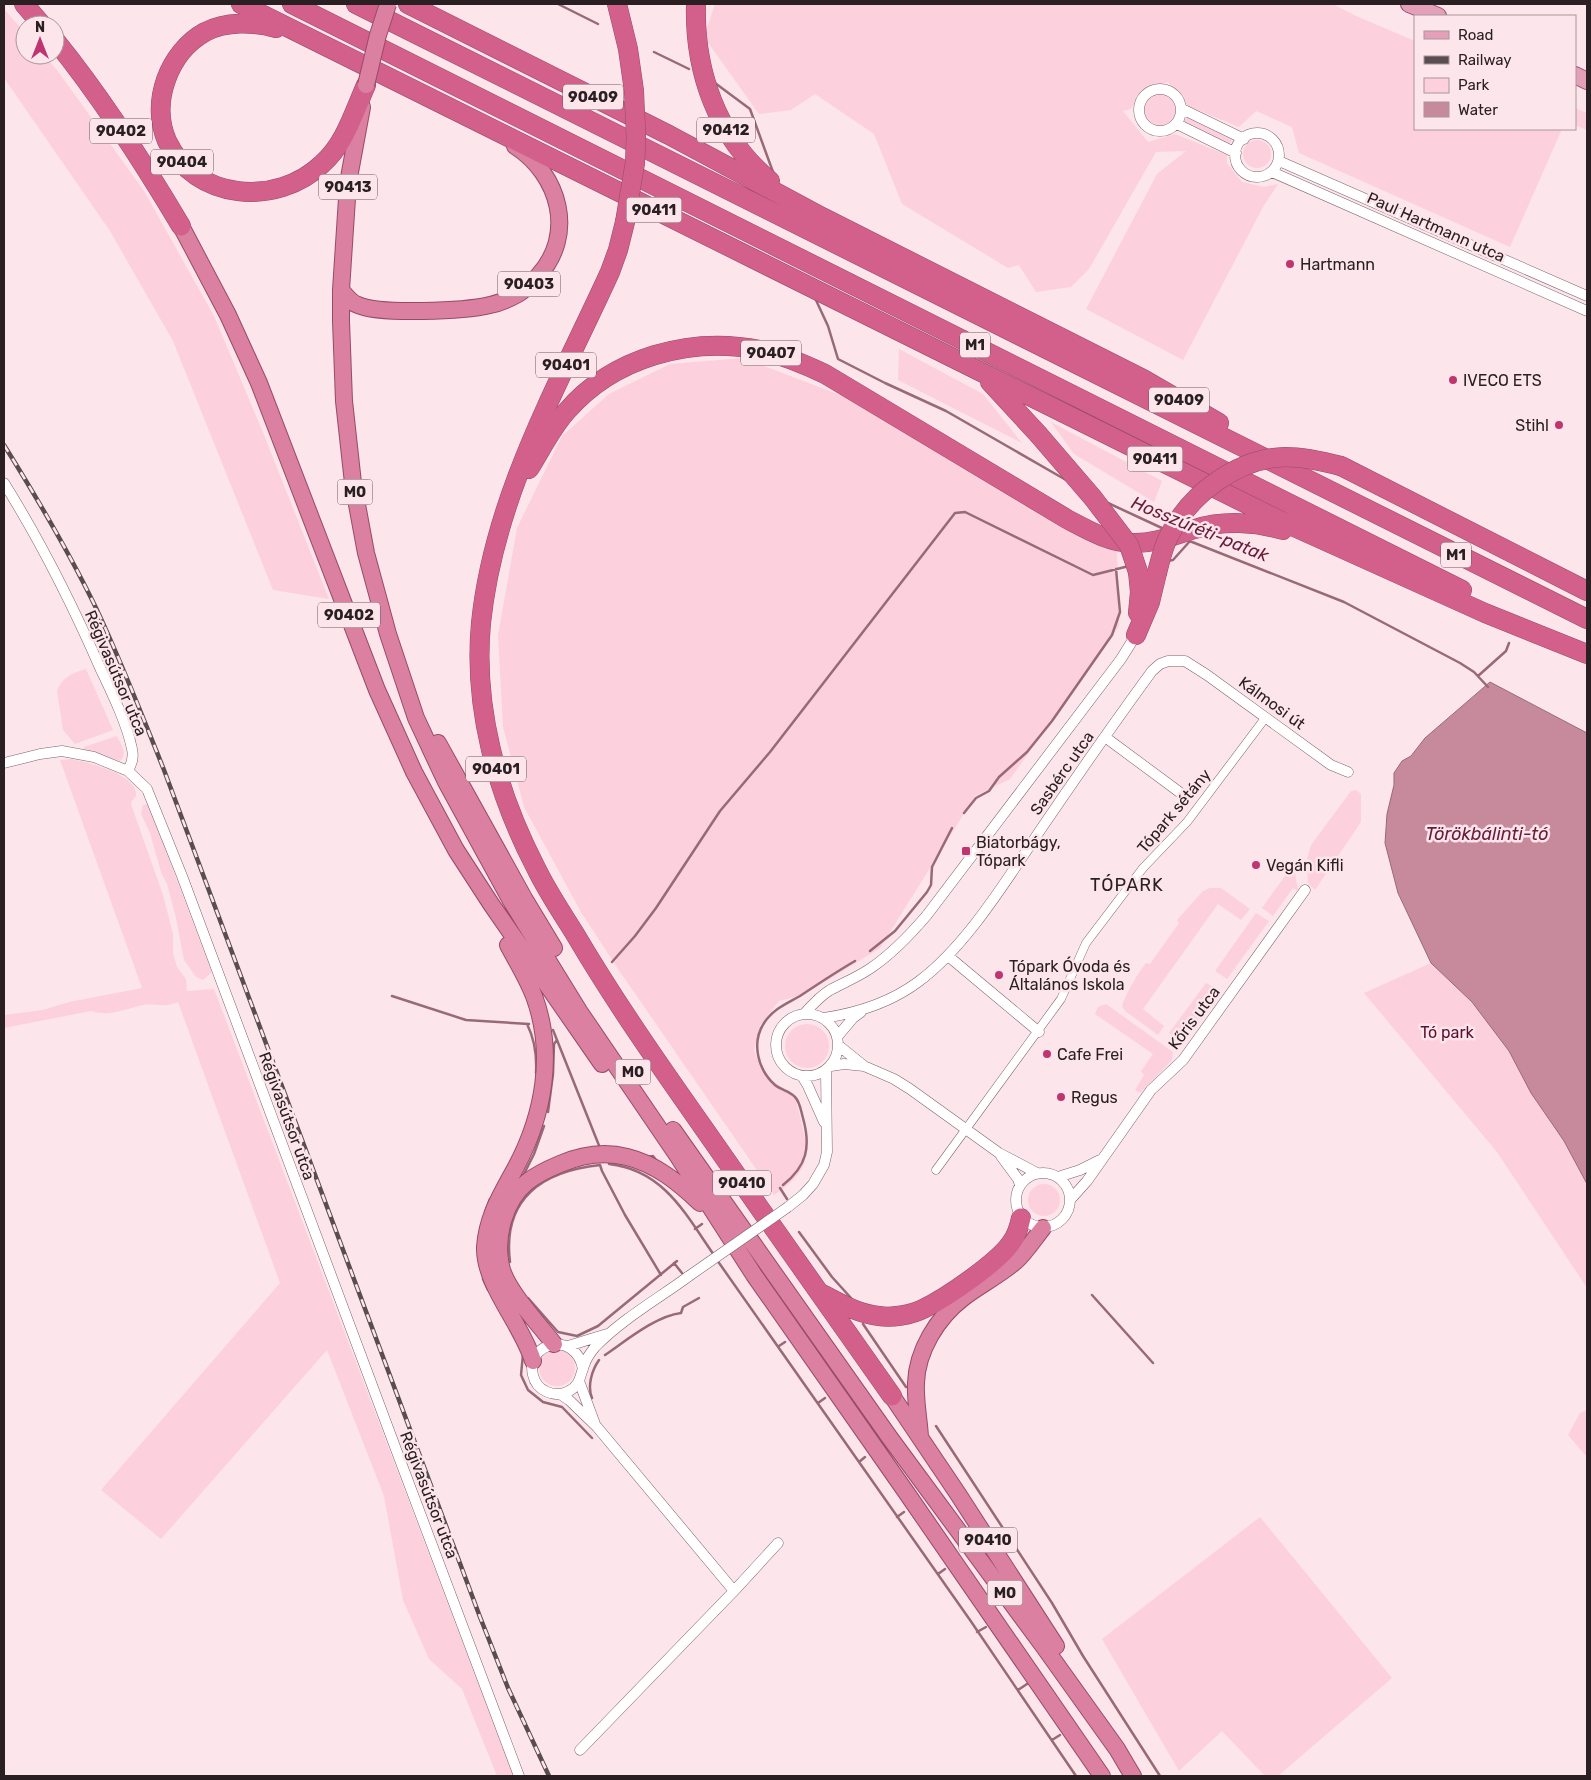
<svg xmlns="http://www.w3.org/2000/svg" width="1591" height="1780" viewBox="0 0 1591 1780" font-family="Rubik,sans-serif">
<style>
.green{fill:#fdd0dd}
.water{fill:#c78a9d;stroke:#986a78}
.lines{fill:none;stroke-linecap:round;stroke-linejoin:round}
.stream{stroke:#986a78;stroke-width:2.5}
.pedestrian-casing{stroke:#7d646c;stroke-width:9}
.minor-casing{stroke:#7d646c;stroke-width:11}
.primary-casing{stroke:#984a67;stroke-width:18}
.trunk-casing{stroke:#984a67;stroke-width:18}
.motorway-casing{stroke:#984a67;stroke-width:20}
.pedestrian{stroke:#fff;stroke-width:8}
.minor{stroke:#fff;stroke-width:10}
.primary{stroke:#e5a0b9;stroke-width:16}
.trunk{stroke:#dc80a2;stroke-width:16}
.motorway{stroke:#d3608b;stroke-width:19}
.rail-casing{stroke:#5a4d51;stroke-width:4.5}
.rail{stroke:#fce5eb;stroke-width:2.5;stroke-dasharray:8;stroke-linecap:butt}
.minor-bridge-casing{stroke:#7d646c;stroke-width:11;stroke-linecap:butt}
.trunk-bridge-casing{stroke:#984a67;stroke-width:18;stroke-linecap:butt}
.motorway-bridge-casing{stroke:#984a67;stroke-width:20;stroke-linecap:butt}
.minor-bridge{stroke:#fff;stroke-width:10}
.trunk-bridge{stroke:#dc80a2;stroke-width:16}
.motorway-bridge{stroke:#d3608b;stroke-width:19}
.poi-dot{fill:#be3570;stroke:#fce5eb;stroke-width:2}
.labels{text-anchor:middle;dominant-baseline:central;stroke-width:5;stroke-linejoin:round;paint-order:stroke}
.shield{fill:#fce5eb;stroke:#695b5f;stroke-width:1}
.shield-label{font-size:15px;font-weight:bold;fill:#2a2023}
.street-label{font-size:16px;fill:#2a2023;stroke:#fce5eb}
.poi-label{font-size:16px;fill:#2a2023;stroke:#fce5eb;text-anchor:start}
.park-label{font-size:16px;fill:#580f30;stroke:#fce5eb}
.water-label{font-size:18px;font-style:italic;fill:#661d3b;stroke:#fce5eb}
.neighbourhood-label{font-size:18px;letter-spacing:1px;fill:#2a2023;stroke:#fce5eb}
</style>
<rect width="100%" height="100%" fill="#fce5eb"/>
<path class="green" d="M715,4H1333L1356,16L1415,41V129H1562L1510,247L1299,153L1292,127L1256,111L1239,127L1188,106L1168,82L1143,90L1131,109L1123,111L1148,142L1175,134L1227,155V163L1242,182L1264,187L1278,184L1263,207L1183,360L1086,309L1157,174L1186,151L1156,152L1089,269L1071,287L1036,292L1019,265L1008,268L902,204L874,134L815,94L791,110L759,114L704,37Z
M4,9L25,33V55H44L57,70L144,191L214,316L262,430L329,599L273,590L173,341L110,231L4,78Z
M1142 111a18 18 0 1 1 36 0a18 18 0 1 1-36 0Z
M1575,108L1587,113V130L1575,125Z
M1187,116L1233,138L1229,145L1184,122Z
M1243 154a14 14 0 1 1 28 0a14 14 0 1 1-28 0Z
M899,349L983,394L1022,443L898,380Z
M743,358L848,398L1117,549L1119,626L1010,779L975,796L880,948L803,995L779,1001L760,1025L754,1051L766,1078L794,1094C798,1110 811,1149 804,1164C798,1178 786,1187 774,1195L618,969L581,912L524,807L503,727L498,635L517,528L562,436L609,394L670,364Z
M1051,422L1162,481L1154,502L1074,454Z
M86,669L113,730L75,744L63,730L57,691C61,678 74,672 86,669Z
M117,736C121,745 128,753 120,761L84,751V747Z
M71,759C87,762 138,774 136,796L131,802L132,807L163,895L173,934V953L177,967L186,979L187,991L214,989L513,1775L497,1776L462,1689L429,1659L403,1600L384,1496L327,1350L161,1539L101,1490L280,1283L178,1002C163,1008 157,1003 143,1005C124,1009 110,1017 91,1011L4,1028V1015L43,1010L69,1002L142,988L60,760Z
M1356,790L1361,794V822L1315,890L1308,883L1307,859L1311,845L1351,791Z
M148,804L211,970V973L203,980L196,977L184,960L176,918L167,884L161,872L150,833L141,814L143,805Z
M1290,869L1295,873L1298,891L1293,888L1273,916L1262,908Z
M1210,888H1221L1250,909L1241,920L1218,904L1143,1009L1164,1026L1158,1035L1125,1011L1122,1006C1126,993 1138,973 1146,963L1150,964L1179,923L1177,920L1203,891Z
M1256,913L1269,921L1227,979L1215,971Z
M1431,963L1472,1002L1509,1051L1531,1093L1564,1141L1587,1184V1288L1497,1152L1364,993Z
M1206,983L1219,990L1182,1042L1169,1033Z
M1106,1004L1173,1052L1172,1060L1140,1093L1135,1090L1144,1075L1141,1071L1153,1054L1095,1014L1098,1007Z
M785 1046a22 22 0 1 1 44 0a22 22 0 1 1-44 0Z
M1028 1200a16 16 0 1 1 32 0a16 16 0 1 1-32 0Z
M539 1368a18 18 0 1 1 36 0a18 18 0 1 1-36 0Z
M1587,1410V1457L1568,1435L1580,1413Z
M1260,1517L1392,1678L1278,1776H1265L1222,1731L1179,1771L1102,1639Z"/>
<path class="water" d="M1490,682L1587,733V1184L1564,1141L1531,1093L1509,1051L1472,1002L1431,963L1398,893L1385,843L1387,814L1394,785V773L1402,761L1411,756L1425,738Z"/>
<g class="lines">
<path class="stream" d="M558,4L598,24
M654,52L689,69
M715,83L750,109L773,172
M815,298L828,326L838,359L885,383L946,411L1066,480
M1108,503L1164,529
M1187,540L1344,602L1460,663L1474,672L1488,687
M1167,561L1173,560L1190,541
M1478,676L1506,651L1509,643
M964,813L976,798L989,791L999,777L1027,752L1052,721L1112,635L1120,612L1116,569
M870,951L895,931L927,892L931,885L932,867L952,828
M612,962L635,936L656,908L720,811L770,752L955,513L965,512L1093,575L1129,566
M392,996L466,1020L529,1024
M527,1024C535,1040 537,1055 536,1073
M553,1030L600,1148
M548,1112L553,1074L554,1044L557,1040
M647,1157L653,1156L656,1160
M609,1164C664,1170 686,1215 714,1255
M523,1176L534,1154L544,1126
M783,1185C807,1166 811,1147 803,1118C801,1111 800,1102 795,1097C790,1091 781,1090 775,1085C758,1070 751,1043 764,1023C773,1009 786,1004 800,996C818,984 836,972 855,961
M780,1188L787,1199
M485,1212L490,1199
M695,1229L702,1224
M799,1232L832,1277L851,1298
M717,1260L970,1620L1076,1776
M510,1262C502,1198 543,1171 600,1165L602,1171L625,1215L661,1275
M674,1263L682,1273
M483,1279L488,1290
M1092,1295L1153,1363
M528,1298L558,1332L577,1336L598,1326L677,1261
M863,1324L906,1387
M779,1346L785,1342
M523,1354L521,1375L528,1390L543,1402L562,1407L592,1438
M605,1355C627,1340 656,1316 681,1313L683,1307L699,1298
M592,1398C587,1386 592,1370 599,1360
M818,1403L825,1398
M936,1426L1052,1603L1083,1656L1160,1776
M859,1462L865,1457
M897,1517L904,1512
M938,1574L945,1569
M977,1632L986,1627
M1018,1690L1027,1684
M1052,1740L1060,1735"/>
<defs>
<path id="pedestrian" d="M936,1170L1061,999L1086,943L1143,868L1187,822L1266,717"/>
<path id="minor" d="M1139 110a21 21 0 1 1 42 0a21 21 0 1 1-42 0Z
M1182,109L1244,139
M1177,124L1236,153
M1235 155a22 22 0 1 1 44 0a22 22 0 1 1-44 0Z
M1279,161L1587,296
M1272,172L1587,311
M4,483C41,542 73,606 101,670C112,693 127,724 132,749C134,757 132,763 128,771
M1105,737L1186,797
M4,763L40,754L62,751L94,757L128,771L147,789L182,876L394,1444L519,1776
M948,956L1039,1032
M776 1045a31 31 0 1 1 62 0a31 31 0 1 1-62 0Z
M804,1014C812,1005 820,996 830,990C843,983 858,977 871,968C893,953 910,935 927,915L1121,659L1136,635
M824,1018C857,1013 891,1002 918,982C966,947 1007,879 1041,829C1077,776 1114,723 1152,671L1160,664L1168,661H1185L1207,675L1331,765L1348,772
M837,1037L853,1018L861,1012
M838,1045L864,1066L894,1079L910,1089L999,1153L1037,1173
M831,1066L844,1064L864,1066
M802,1076L808,1086L824,1122
M1001,1156L1018,1179L1020,1185
M1016 1200a27 27 0 1 1 54 0a27 27 0 1 1-54 0Z
M1058,1177L1080,1170L1100,1160
M1070,1200L1087,1181L1151,1090L1183,1060L1305,890
M788,1207L803,1195L813,1184L824,1165L827,1152L826,1070
M568,1346L607,1334
M583,1369C576,1330 525,1342 533,1375C536,1390 554,1399 569,1391C581,1385 580,1374 585,1363C587,1357 591,1352 595,1347C622,1319 658,1299 689,1276
M579,1381L595,1424
M560,1394L569,1400L597,1427L734,1591
M580,1750L734,1591L778,1543"/>
<path id="primary" d="M1409,4L1438,16
M1575,75L1587,81"/>
<path id="trunk" d="M362,107L348,183L341,290V321L344,401L353,483L366,553L388,634L416,718L446,782L510,899L579,1011L677,1155L754,1275L906,1492L1102,1776
M181,226L228,315L259,383L377,690L414,772L456,850L491,904L602,1064
M341,290C346,296 351,303 358,305C380,315 465,311 490,305C500,303 509,299 518,294C525,290 532,282 538,276C576,235 560,175 515,146
M438,743L525,900L554,948
M508,945C517,962 527,978 534,996C555,1053 544,1114 516,1167C502,1193 487,1216 485,1247C484,1285 522,1324 533,1361
M673,1130L890,1438L1044,1647L1117,1749L1133,1776
M554,1344C539,1324 506,1290 501,1266C495,1238 504,1201 527,1182C537,1174 548,1169 560,1164C581,1155 604,1151 627,1157C656,1164 679,1183 700,1203
M892,1396L958,1494L1056,1646
M920,1437C919,1419 915,1401 916,1383C917,1351 937,1318 963,1298C980,1285 1000,1275 1016,1261C1026,1252 1034,1239 1043,1228"/>
<path id="motorway" d="M24,4L42,25
M241,4L1281,521L1485,613L1587,654
M292,4L1462,590
M356,4L1587,619
M408,4L669,135L822,217L1143,379L1219,423
M617,4L628,49L634,91
M696,4C694,71 717,137 770,181
M276,28C253,22 226,21 205,32C169,52 150,102 167,141C195,201 277,207 322,164C345,144 354,112 366,85
M55,40C102,98 143,162 181,226
M625,222L618,250L610,272C558,386 494,496 481,623C473,708 497,793 536,868C547,891 562,913 575,934C615,1002 660,1066 705,1130C767,1219 830,1308 892,1396
M990,382L1038,434
M1341,466L1587,591
M529,469C541,450 551,429 566,412C613,357 691,336 760,350C783,355 804,364 825,374L1067,519C1088,530 1108,542 1132,543C1155,544 1174,535 1195,529C1223,520 1256,522 1283,530
M1138,572L1140,592L1138,613
M1136,635L1150,602L1157,573
M822,1294C840,1303 858,1314 879,1316C892,1318 911,1315 923,1309C946,1298 997,1263 1011,1243C1017,1235 1019,1228 1021,1218"/>
</defs>
<use href="#pedestrian" class="pedestrian-casing"/>
<use href="#minor" class="minor-casing"/>
<use href="#primary" class="primary-casing"/>
<use href="#trunk" class="trunk-casing"/>
<use href="#motorway" class="motorway-casing"/>
<use href="#pedestrian" class="pedestrian"/>
<use href="#minor" class="minor"/>
<use href="#primary" class="primary"/>
<use href="#trunk" class="trunk"/>
<use href="#motorway" class="motorway"/>
<defs>
<path id="rail" d="M4,445C37,498 69,552 96,608C121,661 142,715 164,770L480,1617L508,1688L549,1776"/>
</defs>
<use href="#rail" class="rail-casing"/>
<use href="#rail" class="rail"/>
<defs>
<path id="minor-bridge" d="M689,1276L788,1207"/>
<path id="trunk-bridge" d="M366,85L378,35L388,4"/>
<path id="motorway-bridge" d="M625,222L635,163L636,137L634,91
M1038,434L1093,498L1129,545L1138,572
M1157,573C1160,561 1163,547 1169,536C1189,495 1237,458 1285,457C1304,457 1322,461 1341,466"/>
</defs>
<use href="#minor-bridge" class="minor-bridge-casing"/>
<use href="#trunk-bridge" class="trunk-bridge-casing"/>
<use href="#motorway-bridge" class="motorway-bridge-casing"/>
<use href="#minor-bridge" class="minor-bridge"/>
<use href="#trunk-bridge" class="trunk-bridge"/>
<use href="#motorway-bridge" class="motorway-bridge"/>
</g>
<g class="poi-dot">
<circle cx="1290" cy="264" r="5"/>
<circle cx="1453" cy="380" r="5"/>
<circle cx="1559" cy="425" r="5"/>
<rect x="961" y="846" width="10" height="10" rx="2.5"/>
<circle cx="1256" cy="865" r="5"/>
<circle cx="999" cy="975" r="5"/>
<circle cx="1047" cy="1054" r="5"/>
<circle cx="1061" cy="1097" r="5"/>
</g>
<g class="labels">
<g class="shield">
<rect x="563" y="84.5" width="60" height="25" rx="4"/>
<rect x="697" y="117.5" width="58" height="25" rx="4"/>
<rect x="90" y="118.5" width="62" height="25" rx="4"/>
<rect x="151" y="149.5" width="62" height="25" rx="4"/>
<rect x="319" y="174.5" width="58" height="25" rx="4"/>
<rect x="626.5" y="197.5" width="55" height="25" rx="4"/>
<rect x="498" y="271.5" width="62" height="25" rx="4"/>
<rect x="960" y="332.5" width="30" height="25" rx="4"/>
<rect x="741" y="340.5" width="60" height="25" rx="4"/>
<rect x="536" y="352.5" width="60" height="25" rx="4"/>
<rect x="1149" y="387.5" width="60" height="25" rx="4"/>
<rect x="1127.5" y="446.5" width="55" height="25" rx="4"/>
<rect x="337.5" y="479.5" width="35" height="25" rx="4"/>
<rect x="1441" y="542.5" width="30" height="25" rx="4"/>
<rect x="318" y="602.5" width="62" height="25" rx="4"/>
<rect x="466" y="756.5" width="60" height="25" rx="4"/>
<rect x="615.5" y="1059.5" width="35" height="25" rx="4"/>
<rect x="713" y="1170.5" width="58" height="25" rx="4"/>
<rect x="959" y="1527.5" width="58" height="25" rx="4"/>
<rect x="987.5" y="1580.5" width="35" height="25" rx="4"/>
</g>
<g class="shield-label">
<text x="593" y="97">90409</text>
<text x="726" y="130">90412</text>
<text x="121" y="131">90402</text>
<text x="182" y="162">90404</text>
<text x="348" y="187">90413</text>
<text x="654" y="210">90411</text>
<text x="529" y="284">90403</text>
<text x="975" y="345">M1</text>
<text x="771" y="353">90407</text>
<text x="566" y="365">90401</text>
<text x="1179" y="400">90409</text>
<text x="1155" y="459">90411</text>
<text x="355" y="492">M0</text>
<text x="1456" y="555">M1</text>
<text x="349" y="615">90402</text>
<text x="496" y="769">90401</text>
<text x="633" y="1072">M0</text>
<text x="742" y="1183">90410</text>
<text x="988" y="1540">90410</text>
<text x="1005" y="1593">M0</text>
</g>
<g class="street-label">
<text transform="translate(1436 227) rotate(24)">Paul Hartmann utca</text>
<text transform="translate(116 673) rotate(67)">Régivasútsor utca</text>
<text transform="translate(1272 703) rotate(36)">Kálmosi út</text>
<text transform="translate(1062 773) rotate(-55)">Sasbérc utca</text>
<text transform="translate(1174 811) rotate(-50)">Tópark sétány</text>
<text transform="translate(1194 1018) rotate(-53)">Kőris utca</text>
<text transform="translate(287 1116) rotate(70)">Régivasútsor utca</text>
<text transform="translate(429 1495) rotate(69)">Régivasútsor utca</text>
</g>
<g class="poi-label">
<text x="1300" y="264">Hartmann</text>
<text x="1463" y="380">IVECO ETS</text>
<text x="1549" y="425" text-anchor="end">Stihl</text>
<text x="976" y="842">Biatorbágy,<tspan x="976" dy="18">Tópark</tspan></text>
<text x="1266" y="865">Vegán Kifli</text>
<text x="1009" y="966">Tópark Óvoda és<tspan x="1009" dy="18">Általános Iskola</tspan></text>
<text x="1057" y="1054">Cafe Frei</text>
<text x="1071" y="1097">Regus</text>
</g>
<g class="park-label">
<text x="1447" y="1032">Tó park</text>
</g>
<g class="water-label">
<text transform="translate(1200 529) rotate(22)">Hosszúréti-patak</text>
<text x="1487" y="834">Törökbálinti-tó</text>
</g>
<g class="neighbourhood-label">
<text x="1127" y="885">TÓPARK</text>
</g>
</g>
<rect width="1591" height="1780" fill="none" stroke="#2a2023" stroke-width="10"/>
<rect x="1414" y="15" width="162" height="115" fill="#fce5eb" stroke="#a8969b"/>
<rect x="1424" y="31" width="25" height="8" fill="#e5a0b9" stroke="#a8969b"/>
<text x="1458" y="40" font-size="15" fill="#2a2023">Road</text>
<rect x="1424" y="56" width="25" height="8" fill="#5a4d51" stroke="#a8969b"/>
<text x="1458" y="65" font-size="15" fill="#2a2023">Railway</text>
<rect x="1424" y="78" width="25" height="15" fill="#fdd0dd" stroke="#a8969b"/>
<text x="1458" y="90" font-size="15" fill="#2a2023">Park</text>
<rect x="1424" y="102" width="25" height="15" fill="#c78a9d" stroke="#a8969b"/>
<text x="1458" y="115" font-size="15" fill="#2a2023">Water</text>
<g transform="translate(40 40)"><circle r="24" fill="#fce5eb" stroke="#a8969b"/>
<path d="M0-4L9 19L0 12L-9 19Z" fill="#be3570"/>
<text y="-8" font-size="14" font-weight="bold" text-anchor="middle" fill="#2a2023">N</text>
</g>
</svg>
